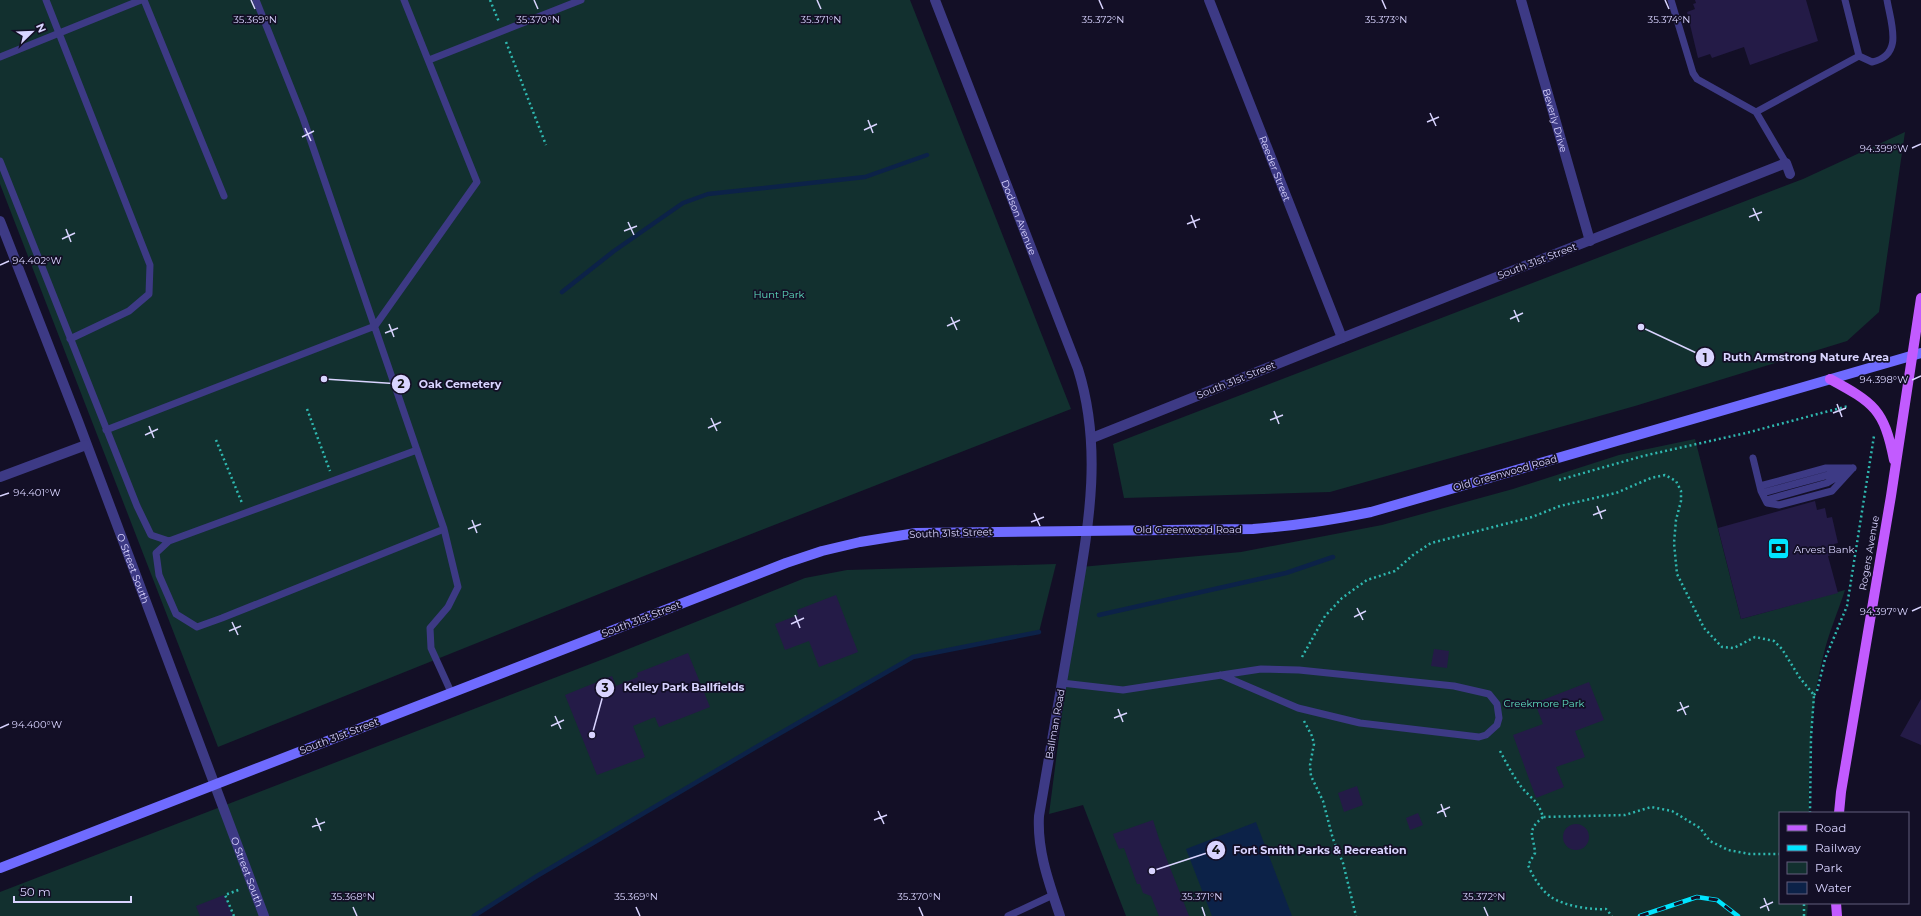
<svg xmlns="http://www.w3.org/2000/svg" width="1921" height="916" viewBox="0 0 1921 916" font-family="Montserrat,sans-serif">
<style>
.green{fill:#12302f}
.water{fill:#0c2248}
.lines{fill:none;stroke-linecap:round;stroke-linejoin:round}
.stream{stroke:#0c2248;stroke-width:4.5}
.building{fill:#241b47}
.path{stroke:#2fb8b0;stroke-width:2.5;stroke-dasharray:2 3;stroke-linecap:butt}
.lane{stroke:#3d3a85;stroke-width:7}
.street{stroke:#3d3a85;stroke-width:10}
.secondary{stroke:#6f6bff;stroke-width:10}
.primary{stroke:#c25bff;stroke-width:10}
.rail-casing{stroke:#00e5ff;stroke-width:4.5}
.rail{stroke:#130f26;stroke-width:3;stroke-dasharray:9;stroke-linecap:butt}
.ticks{fill:none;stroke:#d9d4ff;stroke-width:1.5}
.labels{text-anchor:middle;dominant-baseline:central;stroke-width:3.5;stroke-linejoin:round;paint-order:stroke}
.street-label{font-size:10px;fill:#d9d4ff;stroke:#130f26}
.park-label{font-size:10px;fill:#5fe0c0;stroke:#130f26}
.poi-label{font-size:10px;fill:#d9d4ff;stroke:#130f26;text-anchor:start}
.ticks-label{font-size:10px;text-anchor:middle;fill:#d9d4ff;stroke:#130f26;stroke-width:3.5;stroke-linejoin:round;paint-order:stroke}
.leader{fill:none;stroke:#d9d4ff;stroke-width:1.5}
.callout-dot{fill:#d9d4ff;stroke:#130f26;stroke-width:1.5}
.mark-label{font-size:12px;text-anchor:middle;font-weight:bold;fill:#111}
.callout-label{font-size:11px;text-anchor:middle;font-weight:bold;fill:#d9d4ff;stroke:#130f26;stroke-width:3.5;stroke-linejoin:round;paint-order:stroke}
</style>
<rect width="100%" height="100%" fill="#130f26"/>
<path class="green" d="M0,0H910L1071,409L649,574L218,747L0,184Z
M1905,132L1879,312L1847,341L1635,406L1330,492L1124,498L1113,444L1803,179Z
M1695,439L1741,619L1845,590C1838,612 1828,634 1823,657C1810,708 1809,761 1809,813H1780V903H1808L1807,916H1126L1083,805L1049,814L1081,567L1241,552L1382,525L1513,489L1619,455Z
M1056,564L1039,632L913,657L758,746L537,876L474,916H0V892L606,658L805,578L847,570Z"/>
<path class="water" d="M1256,822L1292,916H1212L1186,849Z"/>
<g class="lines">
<path class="stream" d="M562,292L614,251L683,203L708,194L865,177L927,155
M1099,615L1286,573L1333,557
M474,916L537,876L758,746L913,657L1039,632"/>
</g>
<path class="building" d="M1695,0H1806L1818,41L1750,65L1744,47L1712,58L1710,54L1698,58L1687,12L1695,9L1693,4L1696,3Z
M1815,501L1817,510L1825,508L1827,518L1832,517L1838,543L1834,544L1835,554L1828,556L1838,593L1741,619L1718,528Z
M836,595L858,652L819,667L809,641L785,650L775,624L798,615L797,610Z
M1434,649L1449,651L1447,668L1431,666Z
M688,653L710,707L659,727L655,717L633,726L645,757L597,775L565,695L612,676L616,686L638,677L637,673Z
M1589,682L1604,720L1575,731L1585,757L1556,767L1564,787L1536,798L1513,735L1543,724L1535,703Z
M1921,699V745L1900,736Z
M1357,786L1363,805L1344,812L1338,793Z
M1418,813L1423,825L1410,830L1406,818Z
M1153,820L1160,842L1189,916H1159L1151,896L1143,893L1140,884H1137L1124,848L1119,849L1113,834Z
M1563 837a13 13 0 1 1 26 0a13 13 0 1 1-26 0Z
M224,895L233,916H200L196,906Z"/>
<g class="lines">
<path class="path" d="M490,0L499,22
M506,42L546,145
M307,409L330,471
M216,440L242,503
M1559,480L1643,456L1746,433L1848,406
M1302,657L1325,616L1342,598L1367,580L1395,571L1413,555L1431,543L1532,517L1560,506L1616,493L1651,478L1665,475L1676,481L1681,491V501L1676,520L1674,543L1677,574L1704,628L1722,647L1734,648L1755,637L1774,641L1782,649L1800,678L1814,695L1811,738L1810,813
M1814,695L1817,691L1825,659L1847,606L1874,436
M1304,721L1312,736L1314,744L1310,765L1311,776L1323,801L1333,839L1343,863L1356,916
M1500,751C1507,764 1514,778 1523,789C1534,801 1538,801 1543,817L1625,815L1651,807L1672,811L1700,828L1710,841L1728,850L1750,854H1780
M1543,817C1525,832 1534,835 1535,853L1528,865C1533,877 1541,890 1551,897C1564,906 1591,910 1606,909L1612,916
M234,916L225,895L241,889
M1804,916V903"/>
<path class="lane" d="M46,0L150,265L149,294L129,311L70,339
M144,0L224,196
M256,0L303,118L444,529L458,587L448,607L430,628L431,648L451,692
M1671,0L1693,73L1697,79L1756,112
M1845,0L1859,56L1872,62C1904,55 1891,24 1887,0
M0,57L141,0
M429,60L581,0
M0,161L137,506L151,535L169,541L417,450
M1786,163L1756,112L1859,56
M106,430L375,326L477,182L404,0
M1753,458L1761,491L1767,503L1779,505L1832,491L1853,468
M1760,486L1826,468H1853
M1762,493L1843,471
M1766,500L1827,483L1844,473
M169,541L156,553L159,575L176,614L197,627L222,618L444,529
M1062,683L1123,690L1261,669L1299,670L1454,686L1489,694L1497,704L1499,718L1497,725L1486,735L1479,737L1360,723L1298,708L1221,675
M1008,916L1053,895"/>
<g class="street">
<path id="s1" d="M935,0L1078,369C1105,455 1086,538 1072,624C1061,688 1050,752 1039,816C1037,851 1049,883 1060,916"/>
<path id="s2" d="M1209,0L1342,338"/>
<path id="s3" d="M1521,0L1590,241"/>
<path id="s4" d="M0,221L78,421L264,916"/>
<path d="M1092,438L1342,338L1786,163L1790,174"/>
<path d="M0,477L86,445"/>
</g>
<path class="secondary" d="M0,868L786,563L822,551L860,542L916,533L1253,529C1293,526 1332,520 1371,512L1921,353"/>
<path class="primary" d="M1830,379C1874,403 1884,409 1894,460
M1839,813L1841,792L1891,496L1921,298
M1836,903L1837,916"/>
<defs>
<path id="rail" d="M1640,916L1697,897L1717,900L1738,916"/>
</defs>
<use href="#rail" class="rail-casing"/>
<use href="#rail" class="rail"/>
</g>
<path class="ticks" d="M251,0L255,9M534,0L538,9M817,0L821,9M1099,0L1103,9M1382,0L1386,9M1665,0L1669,9M1430,113L1436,126M868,120L873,133M1427,122L1439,117M305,128L311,141M864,130L877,124M302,137L314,131M1912,148L1921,144M1753,208L1759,221M1191,215L1196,228M1749,217L1762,212M628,222L634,235M1187,224L1200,219M66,229L71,242M624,231L637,226M62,239L75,233M0,265L9,261M1514,310L1519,322M951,317L957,330M1510,319L1523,313M389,324L394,337M947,326L960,320M385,333L398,328M1912,380L1921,376M1837,404L1842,417M1274,411L1279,424M1833,413L1846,408M711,418L717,431M1270,420L1283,415M149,426L154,438M708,428L721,422M145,435L158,429M0,496L9,493M1597,506L1602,519M1034,513L1040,526M1593,515L1606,510M472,520L477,533M1031,522L1044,517M468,529L481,524M1357,608L1363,620M1912,611L1921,607M795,615L800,628M1354,617L1366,611M232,622L238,635M791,624L804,618M229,631L241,626M1680,702L1686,715M1118,709L1123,722M1677,711L1689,706M555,716L561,729M1114,718L1127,713M551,726L564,720M0,728L9,724M1441,804L1446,817M878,811L884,824M1437,813L1450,807M316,818L321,831M874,820L887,815M312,827L325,822M1764,898L1769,911M353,907L357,916M636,907L640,916M919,907L923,916M1202,907L1205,916M1484,907L1488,916M1760,908L1773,902"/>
<defs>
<symbol id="bank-square" viewBox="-11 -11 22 22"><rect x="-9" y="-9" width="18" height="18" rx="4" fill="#00e5ff" stroke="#130f26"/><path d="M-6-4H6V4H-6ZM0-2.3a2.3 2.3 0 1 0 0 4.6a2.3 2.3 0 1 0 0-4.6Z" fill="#111"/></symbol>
</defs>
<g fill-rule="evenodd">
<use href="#bank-square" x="1766" y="536" width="25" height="25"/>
</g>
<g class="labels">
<g class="street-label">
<text stroke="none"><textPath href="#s3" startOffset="125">Beverly Drive</textPath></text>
<text stroke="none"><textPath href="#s2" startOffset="181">Reeder Street</textPath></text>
<text stroke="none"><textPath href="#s1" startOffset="233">Dodson Avenue</textPath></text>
<text transform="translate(1537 261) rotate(-21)">South 31st Street</text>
<text transform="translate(1236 380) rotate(-22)">South 31st Street</text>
<text transform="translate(1505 473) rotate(-16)">Old Greenwood Road</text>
<text x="1188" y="529">Old Greenwood Road</text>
<text transform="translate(951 533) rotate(-2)">South 31st Street</text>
<text transform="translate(1869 553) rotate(-80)">Rogers Avenue</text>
<text stroke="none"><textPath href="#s4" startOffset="372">O Street South</textPath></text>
<text transform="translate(641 619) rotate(-21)">South 31st Street</text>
<text transform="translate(1055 724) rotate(-80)">Ballman Road</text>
<text transform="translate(339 736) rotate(-21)">South 31st Street</text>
<text stroke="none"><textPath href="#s4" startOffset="696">O Street South</textPath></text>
</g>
<g class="park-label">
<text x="779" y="294">Hunt Park</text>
<text x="1544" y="703">Creekmore Park</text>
</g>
<g class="poi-label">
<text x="1794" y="549">Arvest Bank</text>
</g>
</g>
<g class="ticks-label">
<text x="255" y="23">35.369°N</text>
<text x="538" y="23">35.370°N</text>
<text x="821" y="23">35.371°N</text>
<text x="1103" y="23">35.372°N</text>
<text x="1386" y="23">35.373°N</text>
<text x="1669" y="23">35.374°N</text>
<text x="1884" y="152">94.399°W</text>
<text x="37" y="264">94.402°W</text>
<text x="1884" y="383">94.398°W</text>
<text x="37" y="496">94.401°W</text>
<text x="1884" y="615">94.397°W</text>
<text x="37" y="728">94.400°W</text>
<text x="353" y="900">35.368°N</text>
<text x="636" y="900">35.369°N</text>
<text x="919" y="900">35.370°N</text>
<text x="1202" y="900">35.371°N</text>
<text x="1484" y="900">35.372°N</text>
</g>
<path class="leader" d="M1641 327L1705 357M324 379L401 384M592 735L605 688M1152 871L1216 850"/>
<g class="callout-dot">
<circle cx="1641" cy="327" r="4"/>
<circle cx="324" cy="379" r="4"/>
<circle cx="592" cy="735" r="4"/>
<circle cx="1152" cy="871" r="4"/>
<circle cx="1705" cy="357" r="10"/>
<circle cx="401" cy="384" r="10"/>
<circle cx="605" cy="688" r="10"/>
<circle cx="1216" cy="850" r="10"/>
</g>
<g class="mark-label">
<text x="1705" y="362">1</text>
<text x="401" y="388">2</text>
<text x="605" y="692">3</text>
<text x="1216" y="854">4</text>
</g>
<g class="callout-label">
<text x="1806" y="361">Ruth Armstrong Nature Area</text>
<text x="460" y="388">Oak Cemetery</text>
<text x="684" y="691">Kelley Park Ballfields</text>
<text x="1320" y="854">Fort Smith Parks &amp; Recreation</text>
</g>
<rect x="1779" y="812" width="130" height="92" fill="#130f26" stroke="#625e7d"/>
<rect x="1787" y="825" width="20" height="6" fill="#c25bff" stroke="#625e7d"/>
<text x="1815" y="832" font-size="12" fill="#d9d4ff">Road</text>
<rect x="1787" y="845" width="20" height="6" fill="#00e5ff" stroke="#625e7d"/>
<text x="1815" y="852" font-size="12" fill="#d9d4ff">Railway</text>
<rect x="1787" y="862" width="20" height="12" fill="#12302f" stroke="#625e7d"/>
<text x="1815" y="872" font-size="12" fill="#d9d4ff">Park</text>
<rect x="1787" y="882" width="20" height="12" fill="#0c2248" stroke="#625e7d"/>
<text x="1815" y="892" font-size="12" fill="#d9d4ff">Water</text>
<g transform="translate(32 32) rotate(67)" stroke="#130f26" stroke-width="3" paint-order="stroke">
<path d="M0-3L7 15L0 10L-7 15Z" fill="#d9d4ff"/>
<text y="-6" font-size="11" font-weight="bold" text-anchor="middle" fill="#d9d4ff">N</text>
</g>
<path d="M14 896v6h117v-6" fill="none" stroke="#d9d4ff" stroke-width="2"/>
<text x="20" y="896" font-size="12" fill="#d9d4ff" stroke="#130f26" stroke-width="3" paint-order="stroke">50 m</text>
</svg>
